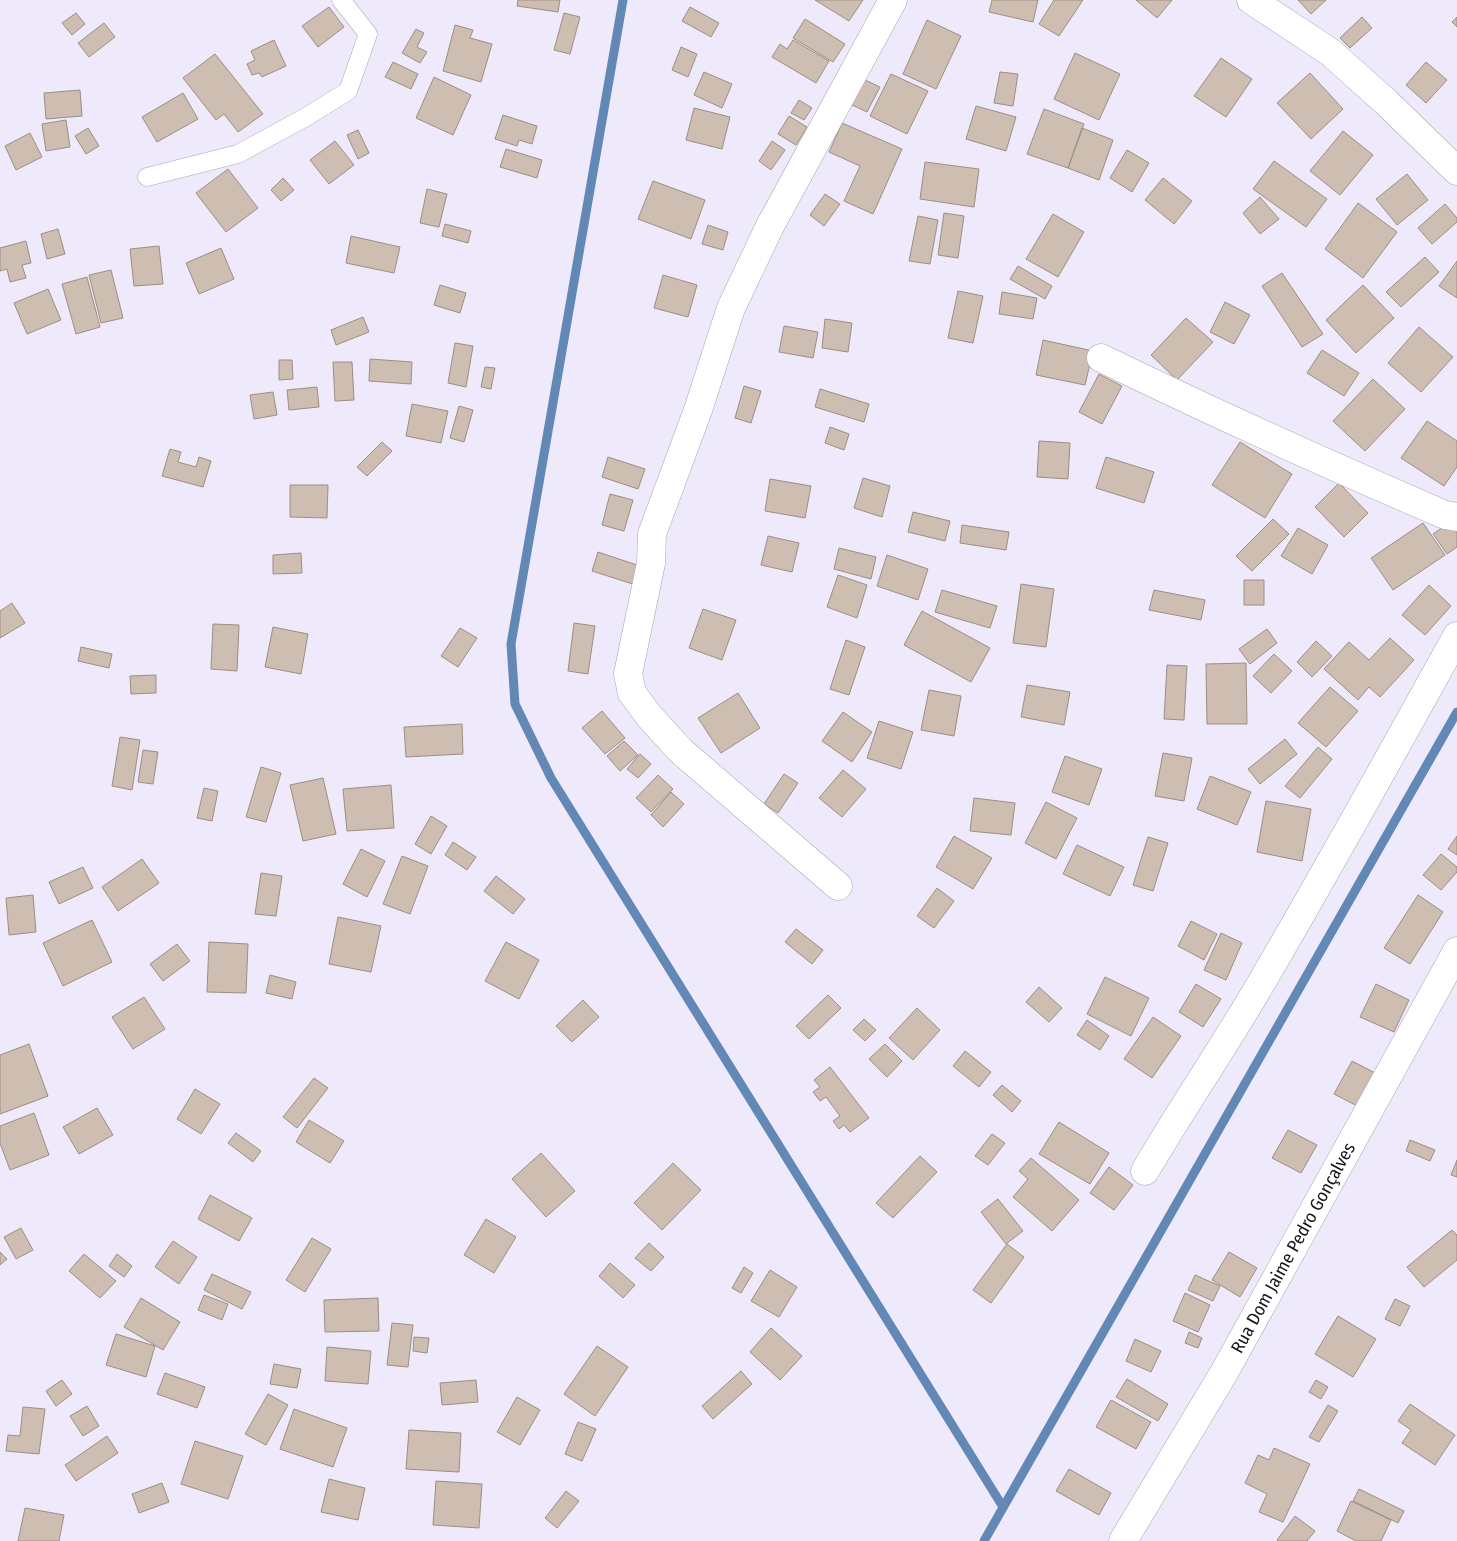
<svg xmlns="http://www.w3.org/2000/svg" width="1457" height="1541" viewBox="0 0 1457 1541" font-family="'Fira Sans Condensed',sans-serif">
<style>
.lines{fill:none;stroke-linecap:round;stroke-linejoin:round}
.stream{stroke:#6388b6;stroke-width:9}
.building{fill:#cebeb2;stroke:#9d8e82}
.lane-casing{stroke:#a9a5b6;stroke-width:19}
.street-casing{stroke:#a9a5b6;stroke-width:29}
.secondary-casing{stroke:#a9a5b6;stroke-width:29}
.lane{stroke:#fff;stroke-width:18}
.street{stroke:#fff;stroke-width:28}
.secondary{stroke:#fff;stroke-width:28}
.labels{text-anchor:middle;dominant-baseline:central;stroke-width:4;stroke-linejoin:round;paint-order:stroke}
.street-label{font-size:18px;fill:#17151b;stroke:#eeeafc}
</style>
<rect width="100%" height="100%" fill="#eeeafc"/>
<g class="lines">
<path class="stream" d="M623,0L511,644L515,704L551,778L1003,1507
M984,1541L1457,712"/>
</g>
<path class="building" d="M518,0H560L558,12L517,6Z
M815,0H863L849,21Z
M992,0H1038L1033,22L989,12Z
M1054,0H1083L1059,36L1039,24Z
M1136,0H1172L1157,18Z
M1298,0H1326L1311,14Z
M329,7L344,27L318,47L302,26Z
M690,7L719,23L711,37L682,21Z
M76,13L85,24L72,35L62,23Z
M564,13L580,17L570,54L554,50Z
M1362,17L1372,28L1350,48L1340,38Z
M1457,17V27L1452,22Z
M805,19L845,44L833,62L793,38Z
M927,20L961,36L936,89L903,74Z
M104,23L115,37L89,57L78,43Z
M455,25L473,30L470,38L492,44L481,82L443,71Z
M416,29L424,33L417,47L427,52L420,63L402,53Z
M274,40L286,66L262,77L259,73L252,75L247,64L255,60L251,51Z
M793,40L829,61L816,83L772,57L780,44L787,49Z
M681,47L697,54L688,77L672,70Z
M1075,53L1120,74L1099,120L1054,99Z
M215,54L263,114L238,132L224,114L216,120L183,78Z
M1221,58L1252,79L1226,117L1194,96Z
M393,62L418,74L411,89L385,77Z
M1426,62L1447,80L1426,103L1406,85Z
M704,72L732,84L722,108L694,95Z
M1000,72L1018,74L1013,106L994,103Z
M1310,73L1343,109L1311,139L1277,103Z
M891,74L928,91L907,134L870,116Z
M434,77L471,95L453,135L416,118Z
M863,79L880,87L867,112L850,104Z
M80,90L82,116L46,119L44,93Z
M183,93L198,119L157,142L142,117Z
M799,100L812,108L804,120L791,113Z
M976,106L1016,117L1006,151L966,139Z
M694,108L730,117L722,149L686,140Z
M1044,109L1084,124L1068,168L1027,154Z
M503,115L537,126L532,144L519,140L517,146L495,139Z
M789,116L807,127L796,145L778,134Z
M66,120L70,147L46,151L42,124Z
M842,123L902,149L873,214L844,201L860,166L829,152Z
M88,128L99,146L86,154L75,136Z
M1082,128L1113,140L1099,180L1068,168Z
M358,130L369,153L358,159L347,135Z
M1343,131L1373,155L1340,195L1310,171Z
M30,133L42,157L16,170L5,146Z
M335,141L354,165L329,184L310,160Z
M772,141L785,150L771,170L759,161Z
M506,149L542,160L537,178L500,167Z
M1127,150L1149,163L1132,192L1110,178Z
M1274,161L1327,199L1306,227L1253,189Z
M925,162L979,169L974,207L920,199Z
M228,169L258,208L226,232L196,193Z
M1407,174L1428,200L1397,225L1376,199Z
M283,178L294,190L281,201L271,190Z
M1163,178L1192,201L1174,224L1145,200Z
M653,181L705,200L691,239L638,219Z
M427,189L447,194L439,227L420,223Z
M825,194L840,204L824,226L810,215Z
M1260,197L1279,219L1260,234L1243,213Z
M1358,203L1397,232L1363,278L1325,249Z
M1445,204L1457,218V222L1432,244L1418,228Z
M944,213L964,216L958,258L938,255Z
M1053,214L1084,232L1058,277L1026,259Z
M918,216L938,220L930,264L909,261Z
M445,224L471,231L468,243L442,236Z
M708,225L728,232L723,250L702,244Z
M58,229L65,254L47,259L41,234Z
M351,236L400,247L394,273L346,263Z
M26,241L31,263L22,265L26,278L10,282L7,269L0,271V248Z
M159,246L163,284L134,286L130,249Z
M221,248L234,279L199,294L186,263Z
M1425,257L1439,272L1401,307L1386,292Z
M1457,261V298L1439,286Z
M1018,266L1052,286L1045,299L1010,279Z
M111,270L123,318L101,323L89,275Z
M1282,273L1323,334L1302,347L1262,286Z
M663,275L697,285L688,317L654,308Z
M87,277L100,327L76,334L62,284Z
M440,285L466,293L460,313L434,305Z
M1363,285L1394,318L1356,353L1326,320Z
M48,289L61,320L27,334L14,303Z
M958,291L983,296L973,343L948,338Z
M1002,292L1037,298L1033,319L999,314Z
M1225,302L1250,315L1234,344L1210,332Z
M363,317L369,332L336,345L331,330Z
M1186,318L1213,342L1177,380L1151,355Z
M825,319L852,323L848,352L822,348Z
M784,326L818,332L813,358L779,352Z
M1419,327L1453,357L1421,392L1388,363Z
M1043,340L1093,351L1085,385L1036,375Z
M455,343L473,346L466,387L448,383Z
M1322,350L1359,373L1344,396L1307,373Z
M370,359L412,362L411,384L369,381Z
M279,360H292L293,379L279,380Z
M333,362H352L354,400L335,401Z
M485,367L495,368L491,389L481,387Z
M1099,374L1122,386L1102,424L1079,412Z
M1373,379L1405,409L1365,451L1333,421Z
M744,386L761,391L751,423L735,418Z
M317,387L319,407L289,410L287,390Z
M820,389L869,404L864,422L815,407Z
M273,392L277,415L254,419L250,395Z
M412,404L448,411L441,443L406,436Z
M459,406L473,410L464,442L450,438Z
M1427,421L1457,441V467L1444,486L1401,458Z
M830,427L849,434L844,450L825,443Z
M1039,441L1070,443L1068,479L1037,477Z
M382,442L392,451L367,476L357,467Z
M1240,442L1292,474L1265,518L1212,485Z
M170,449L181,452L178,462L196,467L199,457L211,461L203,487L162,476Z
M608,457L645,469L638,489L602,477Z
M1106,457L1154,472L1144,503L1096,488Z
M863,478L890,486L882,517L854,508Z
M770,479L811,486L805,518L765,511Z
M1339,483L1368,513L1344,537L1315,507Z
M290,485H328L327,518L290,517Z
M610,494L633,500L624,531L602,525Z
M913,512L950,521L945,541L908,532Z
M1273,519L1289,534L1252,571L1236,556Z
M1452,521L1457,529V547L1447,554L1433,534Z
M1423,523L1445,555L1393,590L1371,558Z
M962,525L1009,532L1006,550L960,543Z
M1298,528L1328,545L1312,574L1281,556Z
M768,536L799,543L792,572L761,565Z
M839,548L876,557L871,579L834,569Z
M598,552L646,568L639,586L592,571Z
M301,553L302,573L273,574V555Z
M887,555L928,569L918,600L877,586Z
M838,575L867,585L857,618L827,607Z
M1244,580H1264V605H1244Z
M1021,584L1054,589L1046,647L1013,643Z
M1429,585L1451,606L1425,635L1402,615Z
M942,590L997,606L990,628L935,612Z
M1154,590L1205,600L1201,620L1149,610Z
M12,603L25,623L0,638V611Z
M703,609L736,620L722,660L689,648Z
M922,611L990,648L971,682L904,645Z
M574,623L595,626L588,674L568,671Z
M213,624L239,625L237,671L211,669Z
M273,627L308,634L301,674L265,667Z
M460,628L477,638L458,667L441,656Z
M1267,629L1277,643L1250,664L1239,649Z
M1390,638L1414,660L1380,697L1369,687L1358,700L1324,669L1349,642L1369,660Z
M846,640L865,647L849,695L830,689Z
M1316,641L1332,656L1312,677L1297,662Z
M81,647L112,654L109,668L78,661Z
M1274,654L1292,671L1271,693L1253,676Z
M1246,663L1247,724H1207L1206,664Z
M1167,665L1187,666L1184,720L1164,719Z
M156,675V693L131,694L130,676Z
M1027,685L1070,692L1064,725L1021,717Z
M1330,687L1358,711L1326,747L1298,723Z
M929,690L961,696L954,736L921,730Z
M738,693L760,728L721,753L698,718Z
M602,711L625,738L605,754L582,728Z
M843,712L872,732L852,762L822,741Z
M879,721L913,732L901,769L867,758Z
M462,724L463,754L406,757L404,727Z
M120,737L140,740L132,790L112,786Z
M1285,739L1297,754L1260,784L1248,769Z
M624,741L638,755L620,771L607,756Z
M1318,747L1332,759L1300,798L1285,786Z
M143,750L158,752L153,784L138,782Z
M1163,753L1192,758L1184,801L1155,796Z
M640,754L651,764L638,778L627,769Z
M1065,756L1102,769L1089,805L1052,792Z
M261,767L281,773L266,822L246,817Z
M843,770L866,789L842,817L819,798Z
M784,774L798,783L778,813L764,804Z
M658,775L673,789L651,812L636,798Z
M1210,776L1251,792L1237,825L1197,809Z
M323,778L336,834L303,841L290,785Z
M391,785L394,828L347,831L343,789Z
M204,788L218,791L212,821L197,818Z
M671,792L684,804L663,827L651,815Z
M974,798L1015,803L1011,835L970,831Z
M1266,801L1311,809L1302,861L1257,852Z
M1046,802L1077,818L1056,859L1025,843Z
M431,816L447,826L431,854L415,844Z
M954,836L992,858L973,889L936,867Z
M1457,836V855L1448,849Z
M1148,837L1168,843L1153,891L1133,885Z
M453,842L476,857L467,870L445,855Z
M1077,845L1124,867L1110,896L1063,874Z
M361,849L385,861L367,897L343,884Z
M1441,854L1457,867V872L1441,890L1423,875Z
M402,856L428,866L410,914L383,904Z
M142,859L159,883L118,911L102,887Z
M83,867L93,888L59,904L49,882Z
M261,873L282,876L276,916L255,914Z
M496,876L525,899L513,914L484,891Z
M937,888L954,901L934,928L917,916Z
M33,895L36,932L9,935L6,898Z
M1418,895L1443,912L1410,964L1384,948Z
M338,917L381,926L371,972L329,964Z
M92,920L112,962L63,986L43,943Z
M1191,921L1217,934L1204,960L1178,946Z
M796,929L823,950L812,964L785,942Z
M1221,933L1242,943L1226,980L1204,970Z
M209,942L248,944L246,993L207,992Z
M506,942L539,960L519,999L485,981Z
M177,944L190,961L163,981L150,964Z
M270,975L296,982L292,999L266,993Z
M1105,977L1149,998L1131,1036L1087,1014Z
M1196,984L1221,999L1203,1027L1179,1012Z
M1376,984L1409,1000L1394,1032L1360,1017Z
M1039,987L1062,1008L1049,1022L1026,1002Z
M828,995L841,1008L809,1039L796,1026Z
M144,997L165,1029L133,1049L112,1017Z
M583,1000L599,1017L572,1042L556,1026Z
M917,1008L940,1030L913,1060L889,1038Z
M1153,1017L1181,1036L1152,1078L1124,1059Z
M864,1019L876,1030L865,1041L853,1030Z
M1087,1020L1109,1036L1100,1050L1077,1035Z
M29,1044L48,1096L0,1114V1055Z
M885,1044L902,1061L887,1077L869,1059Z
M965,1051L991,1072L979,1087L953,1066Z
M1352,1061L1381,1076L1363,1109L1334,1094Z
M830,1067L869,1118L850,1132L844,1125L839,1129L833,1121L840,1116L826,1097L820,1101L813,1092L820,1087L814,1080Z
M314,1078L328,1088L297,1128L283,1117Z
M1002,1085L1021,1101L1012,1112L993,1095Z
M195,1089L220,1104L201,1134L177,1119Z
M97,1108L113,1135L79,1154L63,1127Z
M34,1113L49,1155L10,1170L0,1143V1126Z
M309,1120L344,1141L330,1163L296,1142Z
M1059,1122L1109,1153L1090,1184L1039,1154Z
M1288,1130L1317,1145L1301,1173L1272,1158Z
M236,1133L261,1151L253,1162L228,1143Z
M992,1134L1005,1143L988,1165L975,1156Z
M1410,1140L1435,1150L1430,1161L1406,1151Z
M541,1153L575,1191L546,1217L512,1179Z
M920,1156L937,1172L893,1218L876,1203Z
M1031,1158L1079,1200L1052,1231L1013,1197L1028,1179L1019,1171Z
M1457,1160V1177L1451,1175Z
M673,1163L701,1190L662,1230L634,1203Z
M1109,1167L1133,1185L1114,1210L1090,1193Z
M210,1195L252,1218L239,1241L198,1219Z
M998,1199L1023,1231L1006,1244L981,1212Z
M486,1219L516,1237L494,1273L464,1255Z
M21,1228L33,1250L16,1259L4,1237Z
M1452,1230L1457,1235V1260L1424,1287L1407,1267Z
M312,1238L331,1249L305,1292L286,1280Z
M173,1241L197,1257L179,1284L155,1267Z
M649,1243L664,1257L651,1271L635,1258Z
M1007,1244L1024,1257L991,1303L973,1290Z
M0,1252L7,1259L0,1265Z
M1229,1252L1257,1268L1240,1297L1212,1280Z
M84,1254L116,1281L100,1298L69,1271Z
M117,1254L132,1266L124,1277L109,1266Z
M610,1263L635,1285L623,1298L599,1276Z
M744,1267L753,1273L741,1293L732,1288Z
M770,1270L797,1287L779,1317L751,1301Z
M212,1274L251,1292L242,1309L204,1290Z
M1195,1275L1220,1286L1213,1301L1188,1290Z
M1185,1293L1210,1305L1198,1332L1173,1321Z
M204,1295L228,1304L222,1320L198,1310Z
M141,1298L180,1322L163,1350L124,1327Z
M378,1298L379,1331L325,1332L324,1300Z
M1395,1299L1410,1306L1400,1326L1385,1319Z
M1338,1316L1376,1339L1353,1377L1315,1354Z
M392,1323L413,1325L408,1367L387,1365Z
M771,1328L802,1356L780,1380L750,1352Z
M1189,1332L1202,1338L1198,1348L1185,1343Z
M116,1334L155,1346L146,1377L106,1365Z
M414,1337L429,1338L427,1353L413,1351Z
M1135,1339L1161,1351L1151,1372L1126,1361Z
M597,1346L628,1367L595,1416L564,1394Z
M327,1347L371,1351L368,1384L325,1381Z
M274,1364L301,1369L297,1388L270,1384Z
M741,1371L752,1384L713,1419L702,1406Z
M165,1373L205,1387L197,1408L157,1394Z
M1127,1379L1168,1404L1158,1421L1116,1397Z
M62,1380L72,1394L56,1406L46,1391Z
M476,1380L478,1402L442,1405L440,1383Z
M1316,1380L1328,1387L1321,1399L1309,1392Z
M268,1394L288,1405L266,1445L245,1434Z
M517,1397L540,1410L520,1445L497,1432Z
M1111,1400L1151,1422L1136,1449L1096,1427Z
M1410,1404L1455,1435L1435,1465L1402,1443L1411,1430L1398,1421Z
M1328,1405L1338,1411L1319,1442L1309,1437Z
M87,1406L99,1426L83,1436L70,1416Z
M23,1407L45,1409L39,1454L6,1451L8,1435L20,1436Z
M294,1409L347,1428L333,1467L280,1449Z
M578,1422L596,1429L582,1461L565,1454Z
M409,1430L461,1433L459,1472L406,1469Z
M107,1436L118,1453L76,1481L65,1465Z
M195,1441L243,1456L228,1499L181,1484Z
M1274,1448L1310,1464L1283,1522L1259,1512L1267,1494L1245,1483L1258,1455L1269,1460Z
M1069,1469L1111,1493L1099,1515L1056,1491Z
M329,1479L365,1488L358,1520L321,1512Z
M436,1481L482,1484L479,1528L433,1525Z
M162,1483L169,1502L139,1513L132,1494Z
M1359,1489L1404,1511L1398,1523L1353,1501Z
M566,1491L579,1501L557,1528L545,1518Z
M1351,1501L1391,1520L1381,1541H1356L1337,1531Z
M25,1508L64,1515L59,1541H18Z
M1295,1516L1315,1531L1307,1541H1278L1277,1540Z"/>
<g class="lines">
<defs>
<path id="lane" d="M147,177L238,154L306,117L348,91L368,34L341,0"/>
<path id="street" d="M1251,0L1330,52L1386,102L1457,171
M1101,358C1214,413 1329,465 1445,515L1457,517
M838,886L681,751L649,716L632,693L628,674L651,563L652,534L698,410L731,308L770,226L893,0
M1145,1171C1182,1108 1223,1048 1260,985C1328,869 1392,753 1457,636"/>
<g id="secondary">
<path id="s1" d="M1123,1541L1225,1371L1457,951"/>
</g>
</defs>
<use href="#lane" class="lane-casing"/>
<use href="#street" class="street-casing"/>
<use href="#secondary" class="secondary-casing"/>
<use href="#lane" class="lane"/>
<use href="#street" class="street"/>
<use href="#secondary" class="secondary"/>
</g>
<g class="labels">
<g class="street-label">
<text stroke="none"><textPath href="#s1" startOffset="339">Rua Dom Jaime Pedro Gonçalves</textPath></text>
</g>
</g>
</svg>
